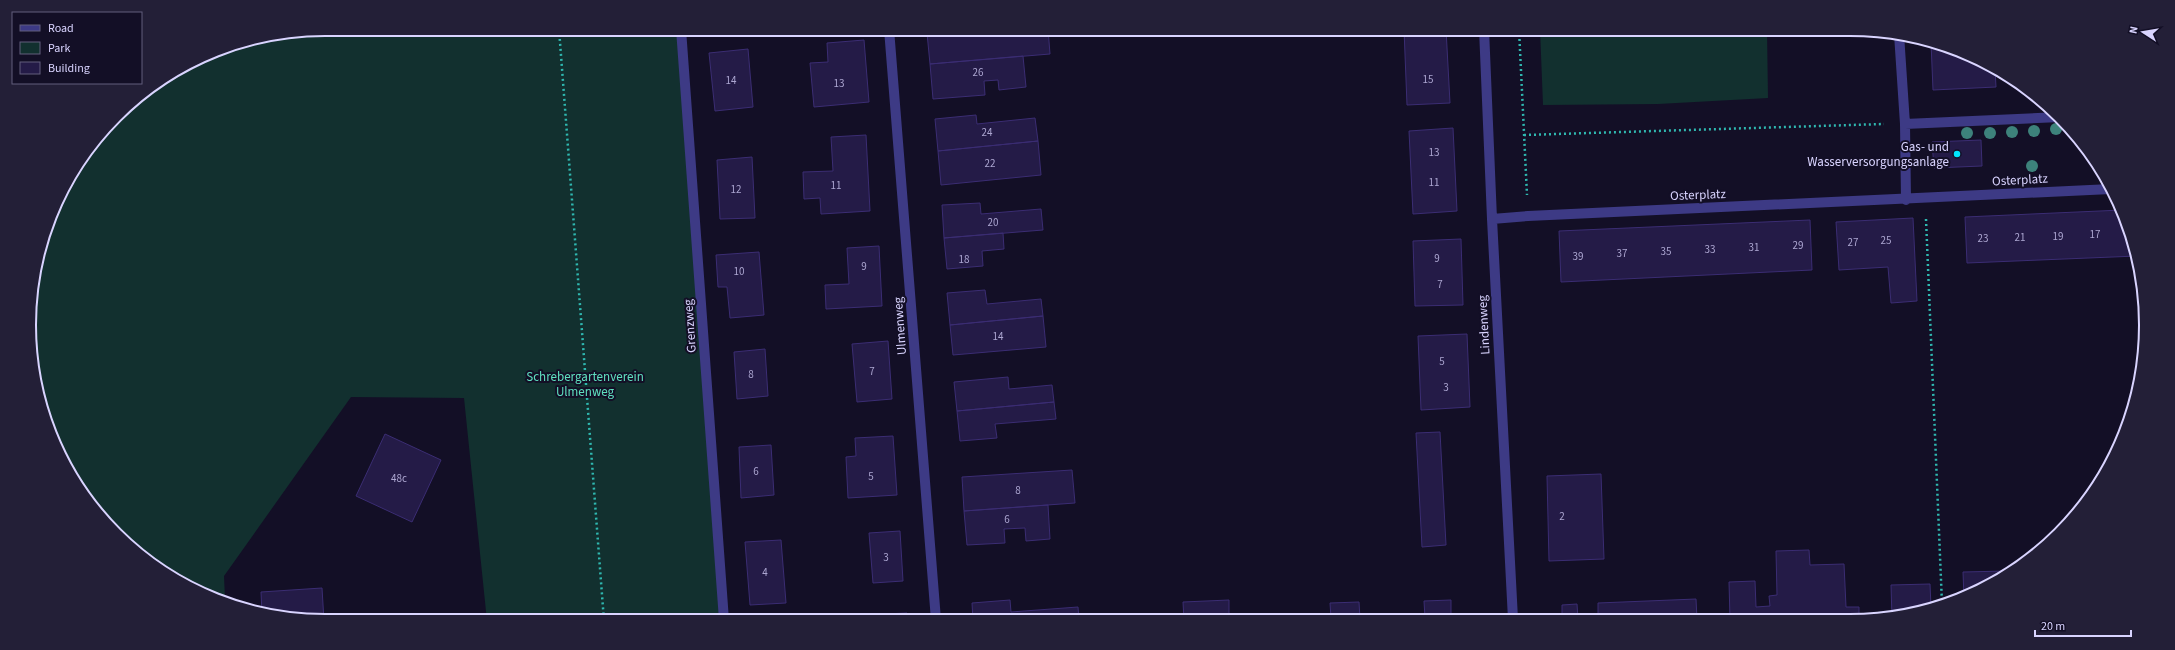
<svg xmlns="http://www.w3.org/2000/svg" width="2175" height="650" viewBox="0 0 2175 650" font-family="'Source Sans 3',sans-serif">
<style>
.green{fill:#12302f}
.building{fill:#241b47;stroke:#3b2d73}
.lines{fill:none;stroke-linecap:round;stroke-linejoin:round}
.path{stroke:#2fb8b0;stroke-width:2.5;stroke-dasharray:2 3;stroke-linecap:butt}
.minor{stroke:#3d3a85;stroke-width:10}
.tree{fill:#3d827b}
.poi-dot{fill:#00e5ff;stroke:#130f26;stroke-width:1.5}
.labels{text-anchor:middle;dominant-baseline:central;stroke-width:4;stroke-linejoin:round;paint-order:stroke}
.number-label{font-size:11px;fill:#aca6d1}
.poi-label{font-size:13px;fill:#d9d4ff;stroke:#130f26;text-anchor:end}
.street-label{font-size:13px;fill:#d9d4ff;stroke:#130f26}
.park-label{font-size:13px;fill:#5fe0c0;stroke:#130f26}
.rim{fill:none;stroke:#d9d4ff;stroke-width:2}
</style>
<rect width="100%" height="100%" fill="#130f26"/>
<path class="green" d="M325,29H681L724,620L487,621L464,398L351,397L224,576L225,599L177,581L130,548L90,505L60,456L39,402L30,305L39,248L60,194L90,145L130,103L212,51L267,35Z
M1540,29H1767L1768,98L1658,104L1543,105Z"/>
<path class="building" d="M970,29H1048L1050,54L930,64L927,33Z
M1404,29H1446L1450,103L1407,105Z
M864,40L869,102L814,107L810,63L828,62L827,43Z
M1931,42L1963,51L1995,69L1996,87L1933,90Z
M748,49L753,107L715,111L709,53Z
M1023,56L1026,87L999,90L998,80L984,81L985,95L933,99L930,64Z
M976,115L977,124L1035,118L1038,141L938,151L935,119Z
M1453,128L1457,211L1413,214L1409,131Z
M866,135L870,211L821,214L820,198L804,199L803,172L833,171L831,137Z
M1981,140L1982,166L1934,168L1932,142Z
M1038,141L1041,175L941,185L938,151Z
M752,157L755,218L720,219L717,160Z
M980,203L981,214L1041,209L1043,230L944,238L942,205Z
M2122,210L2137,256L1967,263L1965,217Z
M1913,218L1917,301L1891,303L1888,267L1839,270L1836,222Z
M1810,220L1812,270L1561,282L1559,231Z
M1003,233L1004,249L982,251L983,266L947,269L944,238Z
M1461,239L1463,305L1415,306L1413,241Z
M879,246L882,306L826,309L825,285L849,284L847,248Z
M759,252L764,315L730,318L727,287H718L716,255Z
M985,290L987,304L1041,299L1043,316L950,325L947,293Z
M1043,316L1046,347L953,355L950,325Z
M1467,334L1470,407L1421,410L1418,336Z
M888,341L892,399L857,402L852,344Z
M765,349L768,396L737,399L734,352Z
M1008,377L1009,389L1052,385L1054,402L957,411L954,382Z
M1054,402L1056,419L995,424L997,438L960,441L957,411Z
M1440,432L1446,545L1422,547L1416,433Z
M385,434L441,460L412,522L356,496Z
M893,436L897,495L848,498L846,457L856,456L855,438Z
M771,445L774,495L741,498L739,447Z
M1072,470L1075,503L964,511L962,477Z
M1601,474L1604,559L1549,561L1547,476Z
M1048,505L1050,539L1026,541L1025,528L1004,529L1005,543L967,545L964,511Z
M900,531L903,581L873,583L869,533Z
M781,540L786,603L750,605L745,542Z
M1809,550L1810,565L1844,564L1846,607H1859V619H1730L1729,582L1755,581L1756,607L1770,606L1769,596L1777,595L1776,551Z
M2006,571V572L1964,598L1963,572Z
M1930,584L1931,607L1892,618L1891,585Z
M322,588L324,621L262,613L261,592Z
M1696,599L1697,619H1598V603Z
M1010,600L1011,612L1078,607L1079,620H973L972,603Z
M1229,600V620H1184L1183,602Z
M1451,600V615L1468,614V619H1403L1425,618L1424,601Z
M1359,602L1360,619H1303L1331,618L1330,603Z
M1577,604L1578,619H1562V605Z
M907,613L908,620H862L861,615Z
M436,614V621H381V618Z
M791,616V620H751V617Z"/>
<g class="lines">
<path class="path" d="M559,29L604,621
M1519,29L1527,195
M1524,135L1884,124
M1926,219L1942,604"/>
<path class="minor" d="M681,29L724,620
M889,29L936,620
M1484,29L1492,219L1513,619
M1899,34L1905,124
M1906,200L1905,124L2060,117
M1492,219L1528,216L2111,189"/>
</g>
<g class="tree">
<circle cx="2056" cy="129" r="6"/>
<circle cx="2034" cy="131" r="6"/>
<circle cx="2012" cy="132" r="6"/>
<circle cx="1967" cy="133" r="6"/>
<circle cx="1990" cy="133" r="6"/>
<circle cx="2032" cy="166" r="6"/>
</g>
<circle class="poi-dot" cx="1957" cy="154" r="4"/>
<g class="labels">
<g class="number-label">
<text x="978" y="72">26</text>
<text x="1428" y="79">15</text>
<text x="731" y="80">14</text>
<text x="839" y="83">13</text>
<text x="987" y="132">24</text>
<text x="1434" y="152">13</text>
<text x="990" y="163">22</text>
<text x="1434" y="182">11</text>
<text x="836" y="185">11</text>
<text x="736" y="189">12</text>
<text x="993" y="222">20</text>
<text x="2095" y="234">17</text>
<text x="2058" y="236">19</text>
<text x="2020" y="237">21</text>
<text x="1983" y="238">23</text>
<text x="1886" y="240">25</text>
<text x="1853" y="242">27</text>
<text x="1798" y="245">29</text>
<text x="1754" y="247">31</text>
<text x="1710" y="249">33</text>
<text x="1666" y="251">35</text>
<text x="1622" y="253">37</text>
<text x="1578" y="256">39</text>
<text x="1437" y="258">9</text>
<text x="964" y="259">18</text>
<text x="864" y="266">9</text>
<text x="739" y="271">10</text>
<text x="1440" y="284">7</text>
<text x="998" y="336">14</text>
<text x="1442" y="361">5</text>
<text x="872" y="371">7</text>
<text x="751" y="374">8</text>
<text x="1446" y="387">3</text>
<text x="756" y="471">6</text>
<text x="871" y="476">5</text>
<text x="399" y="478">48c</text>
<text x="1018" y="490">8</text>
<text x="1562" y="516">2</text>
<text x="1007" y="519">6</text>
<text x="886" y="557">3</text>
<text x="765" y="572">4</text>
</g>
<g class="poi-label">
<text x="1949" y="147">Gas- und<tspan x="1949" dy="15">Wasserversorgungsanlage</tspan></text>
</g>
<g class="street-label">
<text transform="translate(2020 180) rotate(-3)">Osterplatz</text>
<text transform="translate(1698 195) rotate(-2)">Osterplatz</text>
<text transform="translate(1484 325) rotate(-93)">Lindenweg</text>
<text transform="translate(690 326) rotate(-94)">Grenzweg</text>
<text transform="translate(900 326) rotate(-94)">Ulmenweg</text>
</g>
<g class="park-label">
<text x="585" y="377">Schrebergartenverein<tspan x="585" dy="15">Ulmenweg</tspan></text>
</g>
</g>
<path d="M0 0H2175V650H0ZM325 36H1850A289 289 0 0 1 2139 325V325A289 289 0 0 1 1850 614H325A289 289 0 0 1 36 325V325A289 289 0 0 1 325 36Z" fill="#231f37" fill-rule="evenodd"/>
<path class="rim" d="M325 36H1850A289 289 0 0 1 2139 325V325A289 289 0 0 1 1850 614H325A289 289 0 0 1 36 325V325A289 289 0 0 1 325 36Z"/>
<rect x="12" y="12" width="130" height="72" fill="#130f26" stroke="#625e7d"/>
<rect x="20" y="25" width="20" height="6" fill="#3d3a85" stroke="#625e7d"/>
<text x="48" y="32" font-size="12" fill="#d9d4ff">Road</text>
<rect x="20" y="42" width="20" height="12" fill="#12302f" stroke="#625e7d"/>
<text x="48" y="52" font-size="12" fill="#d9d4ff">Park</text>
<rect x="20" y="62" width="20" height="12" fill="#241b47" stroke="#625e7d"/>
<text x="48" y="72" font-size="12" fill="#d9d4ff">Building</text>
<g transform="translate(2143 32) rotate(282)" stroke="#130f26" stroke-width="3" paint-order="stroke">
<path d="M0-3L7 15L0 10L-7 15Z" fill="#d9d4ff"/>
<text y="-6" font-size="11" font-weight="bold" text-anchor="middle" fill="#d9d4ff">N</text>
</g>
<path d="M2035 630v6h96v-6" fill="none" stroke="#d9d4ff" stroke-width="2"/>
<text x="2041" y="630" font-size="12" fill="#d9d4ff" stroke="#130f26" stroke-width="3" paint-order="stroke">20 m</text>
</svg>
